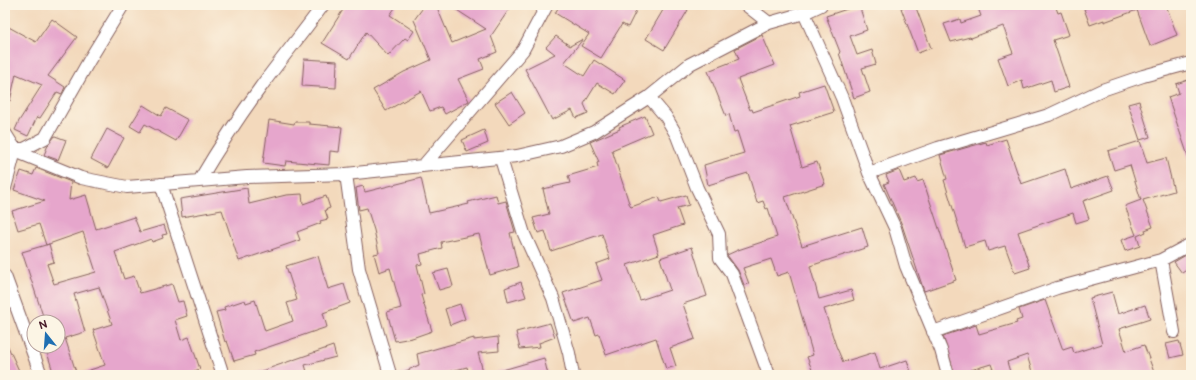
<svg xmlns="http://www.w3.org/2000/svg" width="1196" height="380" viewBox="0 0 1196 380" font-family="'Balsamiq Sans',sans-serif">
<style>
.building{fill:#e6a6cc}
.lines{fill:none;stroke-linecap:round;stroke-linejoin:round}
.street-casing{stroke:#85605e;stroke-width:14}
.street{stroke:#fff;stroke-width:12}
</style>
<rect width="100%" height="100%" fill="#fcf5e5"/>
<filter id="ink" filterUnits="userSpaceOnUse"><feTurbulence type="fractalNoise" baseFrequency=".025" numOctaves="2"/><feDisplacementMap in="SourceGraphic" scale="8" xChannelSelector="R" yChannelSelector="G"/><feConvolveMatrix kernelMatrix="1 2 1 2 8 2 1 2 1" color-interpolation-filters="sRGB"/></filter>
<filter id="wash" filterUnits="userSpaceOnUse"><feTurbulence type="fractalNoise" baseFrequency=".012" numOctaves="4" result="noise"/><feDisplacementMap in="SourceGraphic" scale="16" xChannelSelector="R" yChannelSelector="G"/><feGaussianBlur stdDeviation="0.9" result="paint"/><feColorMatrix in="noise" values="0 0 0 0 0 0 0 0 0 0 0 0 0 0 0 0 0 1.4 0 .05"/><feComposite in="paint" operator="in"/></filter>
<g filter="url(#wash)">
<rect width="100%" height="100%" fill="#f3d9bc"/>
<g id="blocks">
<path class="building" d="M346,5H397L390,15L414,31L408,40L405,38L388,56L366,32L349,59L322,43Z
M425,5H436L452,43L486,29L449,5H512L491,36L497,52L480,59L484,69L458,79L469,101L445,114L441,107L430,111L421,91L386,111L373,90L404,72L431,60L414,20Z
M560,5H639L628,27L622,24L601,58L581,46L589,34L555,13Z
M666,5H679L688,10L664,50L646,39Z
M859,5L867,30L850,36L857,55L872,50L876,64L862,68L870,92L854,98L839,53L840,52L826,16Z
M910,5H915L931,48L918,53L901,8Z
M985,5H1055L1058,13L1061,12L1069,35L1053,40L1069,87L1054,92L1051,80L1024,89L1022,80L1008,86L998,58L1013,53L1003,26L971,38L970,37L951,42L944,24L960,19L961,23L981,16L978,8Z
M1093,5H1166L1177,35L1150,46L1137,10L1104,22V20L1090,25L1084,9Z
M52,19L77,37L48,76L65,87L62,94L57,92L40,118L37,117L28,136L15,130L19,121L42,85L16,74L10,101L5,100V25L36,42Z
M762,35L775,65L738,79L750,110L752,109L753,112L800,96L799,92L824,84L834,112L790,126L802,167L817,162L825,184L785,197L802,246L862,227L868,247L810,266L819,299L851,290L854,300L824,309L836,346L843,362L875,352L880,369L907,360L912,375H814L807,357L813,355L789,272L777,276L771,259L743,268L749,284L744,285L738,270L727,255L738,250L777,237L768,208L766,209L763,201L757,203L748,173L708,185L704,165L744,153L737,131L734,132L729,114L726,116L708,71L739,59L735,49Z
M556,36L570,46L583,39L564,63L584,76L594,60L625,80L615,94L597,83L584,104L588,113L576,118L572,110L552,120L525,69L555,54L546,47Z
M304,59L337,61L336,88L302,86Z
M1191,79V159H1189L1168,97L1179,93L1176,84Z
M512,92L525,113L509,124L495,103Z
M1139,101L1150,137L1140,140L1128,104Z
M143,105L161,116L166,108L188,120L176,141L145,124L140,132L130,126Z
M645,116L652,133L612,150L630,206L631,207L659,197L661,202L686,195L689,205L677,208L683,225L653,235L659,254L627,265L634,284L640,300L670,290L660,258L692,247L707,296L683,304L695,339L670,348L676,366L666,369L656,338L606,355L599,334L596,335L590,318L574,323L563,293L602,280L596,264L610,259L602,234L551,251L545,231L538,233L533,218L549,214L543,189L570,183L568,176L598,167L597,163L599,162L590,142L620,129L619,127Z
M269,120L294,124L295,122H309V124L342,127L339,152L330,151L329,165L286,161L285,166L263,163Z
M107,129L124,138L108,168L91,159Z
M484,130L488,143L467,152L462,140Z
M55,136L66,140L58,160L44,155L48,145Z
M1006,139L1021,184L1065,169L1071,189L1108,176L1114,190L1083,201L1089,219L1076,223L1073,213L1018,232L1030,268L1015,273L1005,246L988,251L985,241L965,247L944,180L947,179L940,155L986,142L987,145Z
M1140,141L1147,163L1166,158L1174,191L1143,200L1153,227L1145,230L1146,232L1137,236L1140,246L1125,251L1121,240L1136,235L1125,206L1141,200L1130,165L1114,170L1108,151Z
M36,168L71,182L69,200L86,195L96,229L134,217L140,232L164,225L167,234L162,235L163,238L152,242L151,239L115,252L124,279L134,276L140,293L172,284L178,302L183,301L187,316L175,320L181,340L189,337L200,369L183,375H81V373L105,365L93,330L112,324L99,287L74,294L85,332L65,338L77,375H54L45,346H58V322H45L22,252L49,244L54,262L47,264L54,284L96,272L83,232L46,245L39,224L18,230L12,211L45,201L14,190L21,171L33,175Z
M899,170L904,182L916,178L917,182L923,180L956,280L924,291L902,225L884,184L889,182L886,175Z
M421,178L429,213L469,204L468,202L496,195L498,203L506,201L515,232L510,233L518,267L490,275L479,234L441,242L442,248L420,254L422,264L417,265L424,294L421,295L432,331L412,338L395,341L387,312L401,308L399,300L390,268L379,272L374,254L379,253L374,230L367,208L359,210L356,188L363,186L365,192Z
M247,188L249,204L286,195L302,194L303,204L326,196L330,208L325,210L328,219L320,221L321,223L297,232L300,240L239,261L222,210L182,217L180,199Z
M1191,252V267L1182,273L1174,262Z
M318,256L328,289L344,284L350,303L323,313L327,327L254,352L255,355L234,361L227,341L225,342L216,312L225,310L224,307L245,300L246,303L255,300L265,331L293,321L287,303L297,300L286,266Z
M448,269L453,286L439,290L433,273Z
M521,282L526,297L508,302L505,288Z
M1112,292L1118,314L1145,305L1150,319L1119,329L1126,351L1144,345L1155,375H1033L1027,355L1007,362L1011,375H995L991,364L971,370L973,375H955L943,336L976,325L979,334L1017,323L1016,321L1022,319L1019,309L1045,300L1063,350L1072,347L1074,353L1102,344L1090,298Z
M460,304L465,319L450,325L445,309Z
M550,323L555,337L539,343L540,347L520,349L516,332Z
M498,337L499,351L478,353L484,375H469L467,367L437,375H397L419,365L417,354L474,338V340Z
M5,340L21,375H5Z
M1179,341L1183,355L1170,358L1166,344Z
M333,346L336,357L305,365L308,375H256V373Z
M544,358L548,375H496V372Z"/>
</g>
</g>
<g filter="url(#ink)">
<use href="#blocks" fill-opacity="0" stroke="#85605e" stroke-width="1"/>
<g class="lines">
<defs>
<path id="street" d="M746,5L769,23
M804,13L842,98L869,173L895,228L906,266L941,350L948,375
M649,97L666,117L677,136L697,188L719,234L720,258L732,274L769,375
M5,133L15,149H24L45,138L90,59L123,5
M15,151L81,178L127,187L247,177L346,174L517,156L561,146L594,132L649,97L690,64L769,23L804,13L821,5
M501,159L524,234L553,298L569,353L573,375
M423,166L523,50L547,5
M869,173L938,148L1049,115L1102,90L1143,76L1191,63
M346,174L359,269L390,374
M199,181C218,149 238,118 260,88C280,60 303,33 323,5
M161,184L223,375
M5,188L15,151L12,145
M1161,260L1174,332
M5,276L41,375
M933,332L1057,288L1161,260L1191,244"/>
</defs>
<use href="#street" class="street-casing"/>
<use href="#street" class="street"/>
</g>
</g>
<rect width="1196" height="380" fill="none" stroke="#fcf5e5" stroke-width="20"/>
<g transform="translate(46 334) rotate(343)"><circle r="19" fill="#fcf5e5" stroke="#b59f9b"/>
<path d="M0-3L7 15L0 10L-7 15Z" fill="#1f6fb2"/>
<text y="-6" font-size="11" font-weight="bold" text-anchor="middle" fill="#4a1f2b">N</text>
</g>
</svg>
